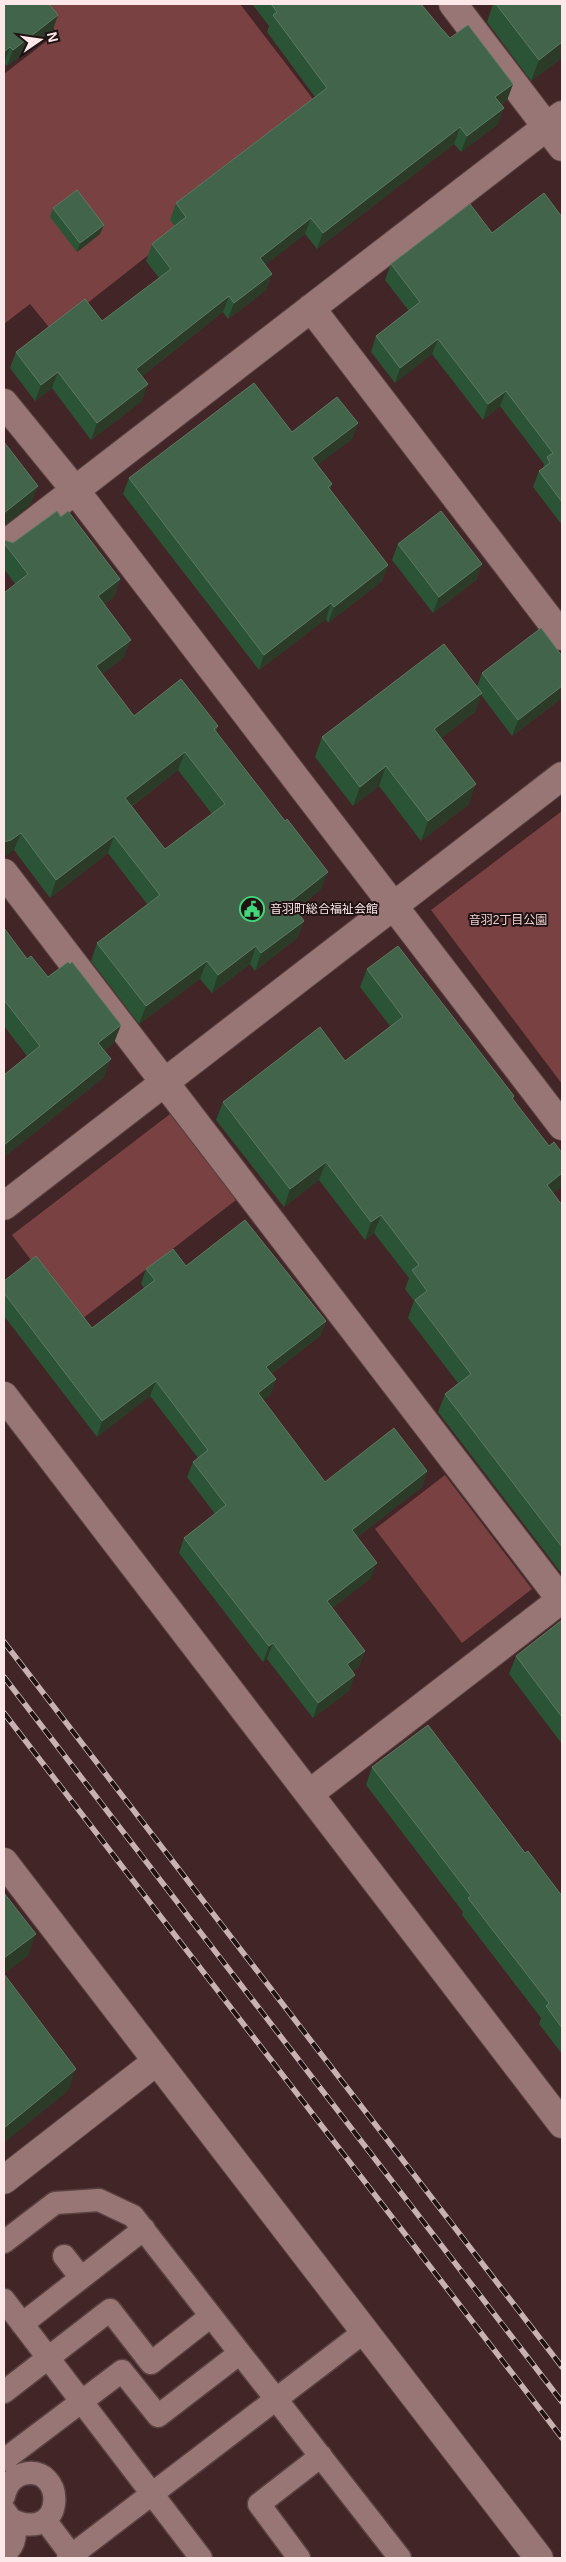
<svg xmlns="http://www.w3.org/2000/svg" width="566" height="2562" viewBox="0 0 566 2562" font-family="Arial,'Noto Sans JP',sans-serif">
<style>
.green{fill:#794142}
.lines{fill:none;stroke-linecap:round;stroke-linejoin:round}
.service-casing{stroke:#5a4242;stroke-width:25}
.minor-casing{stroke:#5a4242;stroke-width:30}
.service{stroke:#997676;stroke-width:22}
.minor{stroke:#997676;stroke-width:28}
.rail-casing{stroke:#c7b1b1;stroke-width:5.5}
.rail{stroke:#201213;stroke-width:4;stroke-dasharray:11;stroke-linecap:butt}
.wall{fill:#2b5437;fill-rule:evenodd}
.shaded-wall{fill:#2b3b28}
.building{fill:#41644a;stroke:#5e7963;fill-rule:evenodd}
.labels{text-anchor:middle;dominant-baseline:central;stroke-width:4;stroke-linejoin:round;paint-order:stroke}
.poi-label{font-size:12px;fill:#fce8e8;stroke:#201213;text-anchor:start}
.park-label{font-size:12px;fill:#edd2d1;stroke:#201213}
</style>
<rect width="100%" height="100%" fill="#422526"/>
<path class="green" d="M35,4H240L346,142L165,242L52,331L30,304L4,324V74L57,33Z
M562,811V1084L431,910Z
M170,1114L236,1200L78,1322L12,1235Z
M445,1475L532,1589L462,1643L375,1529Z"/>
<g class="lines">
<defs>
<path id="service" d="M4,2242L55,2203L99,2200L133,2216L400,2558
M64,2256L81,2278
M4,2300L201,2558
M22,2324L144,2229
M4,2392L110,2310L151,2363L211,2316
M4,2460L122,2371L158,2416L240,2353
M4,2496C7,2485 12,2477 23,2474C66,2463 67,2544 12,2520
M45,2520L72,2556
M4,2554C20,2542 16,2525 5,2511
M68,2558L364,2332
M299,2558L259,2504L321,2456"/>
<path id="minor" d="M453,4L562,147
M311,308L562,636
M4,403L75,490L562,1126
M4,545L562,115
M4,873L562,1601
M4,1206L562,776
M4,1396L562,2124
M309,1794L562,1599
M4,1862L539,2558
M4,2180L157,2061"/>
</defs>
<use href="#service" class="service-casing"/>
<use href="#minor" class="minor-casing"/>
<use href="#service" class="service"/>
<use href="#minor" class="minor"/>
<defs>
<path id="rail" d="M4,1642L562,2367
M4,1677L562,2402
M4,1713L562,2438"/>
</defs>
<use href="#rail" class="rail-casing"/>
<use href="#rail" class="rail"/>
</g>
<path class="wall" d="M4,4L58,15L52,32L7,66L4,63V64Z
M252,4H421L440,27L450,38L513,84L507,100L501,105L498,124L461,152L454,144L317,249L305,234L265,265L272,274L266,290L228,319L223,312L142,376V401L91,440L52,388L35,401L10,368L16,352L102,321L159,278L146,261L152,244L175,226L170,220L176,203L315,97L267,32L269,26Z
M493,4H562V58L531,81L487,22Z
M53,208L100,234L77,252L50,217Z
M562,217V525L533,487L539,471L543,469L544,464L500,406L483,420L432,354L395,383L371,352L376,336L409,311L385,280L391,264L492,233Z
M358,423L352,439L317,465L332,484L330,489L388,565L382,581L328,623L326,619L259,670L123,494L129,478L292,432Z
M61,517L120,579L114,597L104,604L124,657L102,674L134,716L218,726L216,731L321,889L296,910L304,921L297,938L255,971L250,964L212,993L200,979L139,1024L91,961L97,943L147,904L108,853L50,898L14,850L15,584L4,569V540L13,543ZM178,770L212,814L165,849L132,806Z
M398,544L482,564L476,580L433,613L392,560Z
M562,656V698L512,736L481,695L475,712L441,738L469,804L421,841L379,786L353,806L315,757L322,737L477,687L482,673Z
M4,928L27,959L48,977L114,1043L104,1051V1077L4,1157V1075L27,1056L4,1026Z
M367,969L514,1096L513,1100L549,1146L562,1153V1186L553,1193L562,1205V1574L438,1412L445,1394L458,1383L408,1318L414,1301L405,1289L409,1278L374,1233L365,1240L319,1180L284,1207L216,1120L223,1102L345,1061L390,1026L360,987Z
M186,1266L326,1321L320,1336L271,1374L276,1379L270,1395L263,1400L325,1482L427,1471L422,1487L357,1537L371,1578L332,1608L365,1651L359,1666L353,1671L350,1690L313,1718L267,1659L263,1662L179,1553L184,1538L215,1514L187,1477L193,1462L198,1458L150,1396L97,1437L4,1316V1281L92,1328L144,1288L141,1284L146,1269Z
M562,1620V1744L509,1674L516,1656Z
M372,1767L525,1853L562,1896V2054L539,2024L541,2018L462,1915L463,1912L366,1785Z"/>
<path class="shaded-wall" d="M58,15L52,32L7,66L13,50Z
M562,42V58L531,81L539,60Z
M10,47L4,63V64V52Z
M513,84L507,100L490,113L495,97Z
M504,108L498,124L461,152L467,136Z
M460,127L454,144L317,249L323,233Z
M311,218L305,234L254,274L260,258Z
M104,225L100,234L77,252L80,243Z
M272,274L266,290L228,319L234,303Z
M229,296L223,312L130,385L136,369Z
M438,339L432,354L395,383L400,368Z
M58,372L52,388L35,401L41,385Z
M148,384L142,401L91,440L97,423Z
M506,391L500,406L483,420L488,404Z
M358,423L352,439L306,474L312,458Z
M38,486L31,504L4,526V513Z
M482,564L476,580L433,613L439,597Z
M388,565L382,581L328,623L334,607Z
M120,579L114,597L92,614L98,596Z
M331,603L326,619L259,670L264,655Z
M131,640L124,657L90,684L96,666Z
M562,686V698L512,736L518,720Z
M482,693L475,712L427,749L434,729Z
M185,752L178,770L119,815L125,798Z
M386,766L379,786L353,806L360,787Z
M476,784L469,804L421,841L428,821Z
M21,833L14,850L4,858V842Z
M114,836L108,853L50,898L56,880Z
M328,872L321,889L283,919L290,902Z
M304,921L297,938L255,971L261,953Z
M256,946L250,964L212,993L218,975Z
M207,961L200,979L139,1024L146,1006Z
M121,1025L114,1043L92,1061L98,1043Z
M111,1059L104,1077L4,1157V1145Z
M326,1162L319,1180L284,1207L290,1189Z
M562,1173V1186L540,1203L547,1185Z
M381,1215L374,1233L365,1240L371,1222Z
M326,1321L320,1336L260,1382L266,1367Z
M276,1379L270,1395L253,1409L258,1393Z
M156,1381L150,1396L97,1437L102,1421Z
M427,1471L422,1487L346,1545L352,1530Z
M377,1563L371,1578L322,1617L327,1601Z
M273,1643L267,1659L263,1662L269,1646Z
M365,1651L359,1666L342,1679L347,1664Z
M355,1675L350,1690L313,1718L318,1703Z
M36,1934L28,1956L4,1974V1958Z
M76,2069L68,2091L4,2143V2128Z"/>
<path class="building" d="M4,4H49L58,15L13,50L10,47L4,52Z
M271,4H421L440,27L450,38L468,25L513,84L495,97L504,108L467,136L460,127L323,233L311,218L260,258L272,274L234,303L229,296L136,369L148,384L97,423L58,372L41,385L16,352L85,299L102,321L171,269L152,244L186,217L176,203L327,88L273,15L277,12Z
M496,4H562V42L539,60Z
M77,190L104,225L80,243L53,208Z
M544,193L562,217V502L539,471L550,463L547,457L553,453L506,391L488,404L438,339L400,368L376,336L420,302L391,264L470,204L492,233Z
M254,383L292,432L337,397L358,423L312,458L332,484L328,487L388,565L334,607L331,603L264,655L129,478Z
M4,442L38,486L4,513Z
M57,511L61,517L68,511L120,579L98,596L131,640L96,666L134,716L181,679L218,726L214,729L285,821L287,819L328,872L290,902L304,921L261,953L256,946L218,975L207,961L146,1006L97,943L160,895L114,836L56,880L21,833L11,840L4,842V593L28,574L4,543V540L13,543ZM185,752L225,804L165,849L125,798Z
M441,511L482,564L439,597L398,544Z
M541,628L562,656V686L518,720L482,673Z
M444,644L482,693L434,729L476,784L428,821L386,766L360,787L322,737Z
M4,928L27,959L31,956L48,977L68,962L70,964L72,962L121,1025L98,1043L111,1059L4,1145V1075L40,1046L4,1000Z
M398,946L514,1096L512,1098L549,1146L554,1142L562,1153V1173L547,1185L562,1205V1547L445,1394L471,1374L415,1300L427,1291L412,1270L419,1265L381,1215L371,1222L326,1162L290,1189L223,1102L320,1027L345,1061L403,1017L367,969Z
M245,1220L326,1321L266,1367L276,1379L258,1393L325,1482L394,1428L427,1471L352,1530L377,1563L327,1601L365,1651L347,1664L355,1675L318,1703L273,1643L269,1646L184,1538L226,1505L193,1462L208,1450L156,1381L102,1421L4,1293V1281L36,1256L92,1328L155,1280L146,1269L173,1249L186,1266Z
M562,1620V1717L516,1656Z
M428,1725L525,1853L528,1851L562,1896V2028L546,2006L549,2003L468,1898L471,1896L372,1767Z
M4,1893L36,1934L4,1958Z
M4,1974L76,2069L4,2128Z"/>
<defs>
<symbol id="civic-ring" viewBox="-11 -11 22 22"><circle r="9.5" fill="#201213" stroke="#43d77b" stroke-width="1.5"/><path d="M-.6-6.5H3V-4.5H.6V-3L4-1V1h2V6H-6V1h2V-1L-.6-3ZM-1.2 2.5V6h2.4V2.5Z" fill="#43d77b"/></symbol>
</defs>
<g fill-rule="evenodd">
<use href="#civic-ring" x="238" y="895" width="28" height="28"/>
</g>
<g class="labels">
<g class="poi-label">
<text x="270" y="909">音羽町総合福祉会館</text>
</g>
<g class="park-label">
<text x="508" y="920">音羽2丁目公園</text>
</g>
</g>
<rect width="566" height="2562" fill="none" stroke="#fce8e8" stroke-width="10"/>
<g transform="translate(40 40) rotate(77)" stroke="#201213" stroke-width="4" paint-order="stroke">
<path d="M0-4L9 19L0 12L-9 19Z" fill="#fce8e8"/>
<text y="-8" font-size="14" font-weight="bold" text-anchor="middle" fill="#fce8e8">N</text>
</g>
</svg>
